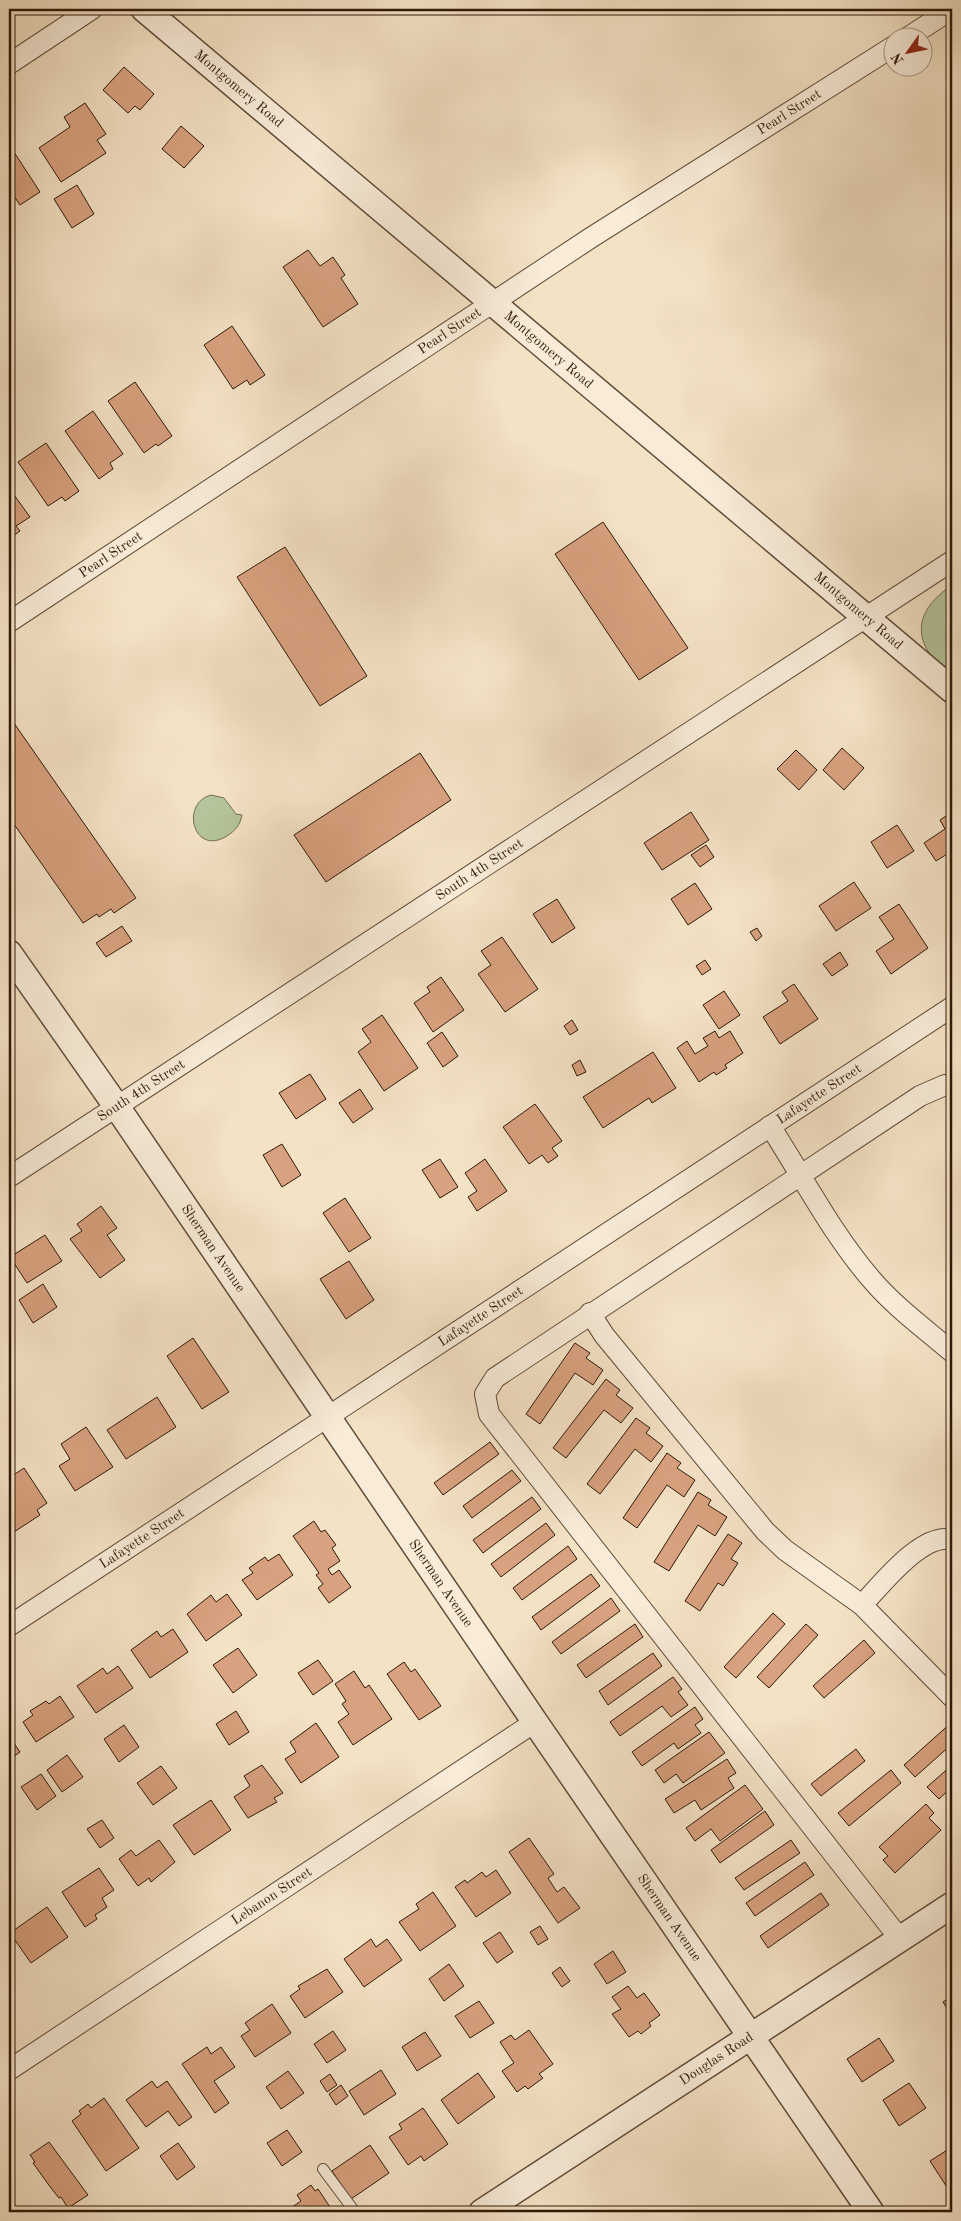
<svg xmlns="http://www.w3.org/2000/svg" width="961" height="2221" viewBox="0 0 961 2221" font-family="'Old Standard TT',serif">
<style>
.green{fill:#b5c49a;stroke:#726e52}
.building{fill:#d8a17f;stroke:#2f1909}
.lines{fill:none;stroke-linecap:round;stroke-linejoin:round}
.service-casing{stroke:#604b38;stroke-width:12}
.minor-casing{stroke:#604b38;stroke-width:22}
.tertiary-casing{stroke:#604b38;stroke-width:28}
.service{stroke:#f8ecd9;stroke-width:10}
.minor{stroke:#f8ecd9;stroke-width:20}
.tertiary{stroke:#f8ecd9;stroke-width:25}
.labels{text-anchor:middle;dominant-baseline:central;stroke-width:4;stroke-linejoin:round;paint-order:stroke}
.street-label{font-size:14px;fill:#2f1909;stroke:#f8ecd9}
</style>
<rect width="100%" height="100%" fill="#f4e2c5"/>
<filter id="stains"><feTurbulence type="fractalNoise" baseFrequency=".004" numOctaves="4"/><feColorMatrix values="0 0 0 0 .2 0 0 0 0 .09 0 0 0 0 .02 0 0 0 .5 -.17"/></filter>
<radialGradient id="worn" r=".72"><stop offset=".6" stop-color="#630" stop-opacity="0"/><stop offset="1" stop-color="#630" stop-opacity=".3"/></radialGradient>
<path class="green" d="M952,585V674C946,668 936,663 931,656C910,626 926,603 952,585Z
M211,795L224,798L236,814L242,815C240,825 236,830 227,836C193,857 180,803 211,795Z"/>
<path class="building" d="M124,67L154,94L140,110L135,106L128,113L103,90Z
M85,103L106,134L97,140L106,153L61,182L39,148L70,127L64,117Z
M181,126L204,146L184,168L162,149Z
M12,149L40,192L20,205L10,190L9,191V152Z
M77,185L94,214L72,228L54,199Z
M308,250L320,266L333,257L345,275L341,278L358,304L323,327L283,267Z
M232,326L265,375L250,385L247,380L233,389L204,345Z
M135,382L172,436L158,446L156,444L144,453L108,401Z
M93,411L123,454L110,463L113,469L99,479L65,431Z
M46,443L79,491L65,501L62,497L48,506L18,462Z
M9,488L30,517L16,526L20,531L9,539Z
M603,522L688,648L639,680L555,554Z
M285,547L367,676L320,706L237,577Z
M9,716L136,898L114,913L111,909L99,917L97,914L83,923L9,817Z
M842,748L864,768L844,790L823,770Z
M796,750L817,770L799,790L777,769Z
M420,753L451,800L326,882L294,835Z
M691,812L709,840L662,870L644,843Z
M952,812V851L936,861L924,843L945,829L940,820Z
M897,825L914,851L887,868L871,842Z
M706,845L714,857L700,867L691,855Z
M854,882L871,908L836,931L819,906Z
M695,883L712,909L688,925L671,899Z
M557,899L575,928L552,943L533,914Z
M899,904L928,948L891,974L876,951L894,939L879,917Z
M122,926L132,941L106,957L96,943Z
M757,928L762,936L756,941L750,932Z
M502,937L538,989L505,1012L478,974L491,965L481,951Z
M840,952L848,965L832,976L823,964Z
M705,960L711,969L702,975L696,966Z
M441,977L464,1010L433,1032L414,1003L430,992L427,987Z
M794,984L818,1019L780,1044L763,1017L788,1001L782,992Z
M724,991L740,1015L719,1029L703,1005Z
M382,1015L418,1068L384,1091L358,1052L371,1042L362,1029Z
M572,1020L578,1030L570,1035L564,1026Z
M715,1031L719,1038L730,1031L743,1053L725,1065L727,1068L716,1075L714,1072L699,1082L677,1048L687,1041L695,1054L708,1046L703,1038Z
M442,1032L458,1056L443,1067L427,1043Z
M653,1052L676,1088L652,1103L649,1098L603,1128L583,1097Z
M580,1060L586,1072L577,1076L572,1065Z
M310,1074L326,1099L296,1119L279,1093Z
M360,1089L373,1109L353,1123L339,1103Z
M535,1104L562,1141L552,1148L558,1156L548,1163L542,1155L529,1164L503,1127Z
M282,1144L301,1175L282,1187L263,1155Z
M440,1159L458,1187L440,1198L422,1170Z
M485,1159L507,1191L477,1211L468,1197L477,1191L465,1173Z
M345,1198L371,1238L349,1252L323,1213Z
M101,1206L117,1228L107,1235L125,1260L100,1278L70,1239L82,1231L77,1224Z
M45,1235L62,1261L27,1283L10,1257Z
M349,1261L374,1300L346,1319L320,1279Z
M43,1284L57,1307L33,1323L19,1300Z
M193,1338L229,1392L202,1409L167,1356Z
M575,1343L590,1353L586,1358L603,1370L593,1385L575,1373L540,1424L526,1414Z
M606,1379L620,1390L616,1395L633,1408L621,1423L604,1410L566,1458L553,1448Z
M157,1397L176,1427L126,1459L107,1430Z
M636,1418L650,1428L646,1433L663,1446L651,1462L635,1449L600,1494L587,1484Z
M86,1427L113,1467L75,1491L59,1466L70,1459L61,1444Z
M490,1442L499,1454L443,1495L434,1483Z
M667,1453L681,1463L677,1468L695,1480L684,1497L667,1485L637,1528L623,1518Z
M24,1468L47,1503L37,1510L40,1515L14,1532L9,1525V1478Z
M512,1470L521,1481L472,1518L463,1506Z
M698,1492L711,1500L708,1505L727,1517L715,1536L698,1525L669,1571L654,1562Z
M532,1497L541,1509L483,1553L473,1540Z
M314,1521L321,1532L325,1530L336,1545L332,1548L340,1561L328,1569L332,1575L339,1570L351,1587L329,1603L318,1588L323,1584L316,1575L319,1573L293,1536Z
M546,1523L555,1535L501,1577L491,1564Z
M728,1534L742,1543L731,1559L738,1563L723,1586L718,1583L700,1611L685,1601Z
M568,1546L577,1559L522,1600L513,1588Z
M279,1554L293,1575L257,1600L242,1580L253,1573L249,1568L265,1557L268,1561Z
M591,1574L600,1586L541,1630L532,1617Z
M227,1594L242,1615L206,1641L187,1614L211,1595L216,1602Z
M611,1598L620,1611L561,1654L552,1642Z
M773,1613L785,1624L736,1678L724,1667Z
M635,1624L643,1637L586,1678L577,1665Z
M806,1624L818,1635L769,1688L757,1677Z
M173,1629L188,1652L150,1678L131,1650L157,1631L161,1637Z
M864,1640L875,1653L824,1698L813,1686Z
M238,1648L257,1675L233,1693L213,1665Z
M653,1653L662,1666L608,1705L599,1691Z
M318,1660L333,1681L313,1695L298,1673Z
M404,1662L411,1672L415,1669L441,1706L419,1720L387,1674Z
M118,1666L133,1688L96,1713L77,1686L103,1668L107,1674Z
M354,1671L365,1688L369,1685L392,1719L353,1745L338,1722L349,1714L342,1704L346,1701L335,1684Z
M673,1677L682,1689L678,1692L688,1705L671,1717L662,1706L620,1736L610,1722Z
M60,1696L74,1717L36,1742L23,1722L33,1715L30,1711L46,1701L49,1704Z
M695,1707L703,1719L695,1725L701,1733L678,1749L674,1743L642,1766L632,1752Z
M236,1711L249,1732L229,1745L216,1724Z
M952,1722V1744L915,1777L904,1765Z
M316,1723L339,1757L301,1783L285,1759L296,1752L290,1742Z
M124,1725L139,1747L119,1762L104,1739Z
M709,1732L725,1753L683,1783L676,1774L664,1783L655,1770Z
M9,1736L20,1752L9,1760Z
M856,1749L865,1761L821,1796L811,1784Z
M67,1755L83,1777L62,1792L47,1770Z
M727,1759L736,1773L728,1778L734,1788L701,1810L695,1800L674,1813L665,1799Z
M262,1765L283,1793L274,1798L277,1802L248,1818L234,1797L250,1786L244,1776Z
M952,1765V1787L939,1799L927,1787Z
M161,1766L177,1788L153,1805L137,1783Z
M891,1770L901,1783L849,1826L838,1813Z
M41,1774L56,1796L37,1810L21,1787Z
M745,1785L763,1809L720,1841L711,1829L695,1841L686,1828Z
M211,1800L231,1830L194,1855L173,1825Z
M926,1804L934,1813L929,1818L941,1830L895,1873L883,1860L888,1856L879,1847Z
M765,1811L774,1825L720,1863L711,1850Z
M102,1820L114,1838L100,1848L87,1829Z
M529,1838L554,1874L548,1878L557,1892L564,1887L580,1908L558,1923L509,1852Z
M159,1840L175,1862L151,1882L149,1878L138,1886L119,1859L131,1850L136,1856Z
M791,1840L800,1853L744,1890L735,1878Z
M805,1862L814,1875L755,1916L746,1903Z
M99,1868L114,1890L102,1898L107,1907L95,1915L97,1919L85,1927L62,1892Z
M496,1870L511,1893L476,1917L455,1887L465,1880L467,1883L482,1872L486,1877Z
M433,1892L456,1926L420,1951L399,1922L419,1909L416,1904Z
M821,1893L829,1905L768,1948L760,1936Z
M47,1907L68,1937L31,1963L10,1933Z
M540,1926L548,1939L538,1945L530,1932Z
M500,1932L513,1952L497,1963L483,1943Z
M371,1939L376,1947L387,1939L402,1960L364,1987L344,1959Z
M613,1951L626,1972L607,1984L594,1964Z
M449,1964L464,1986L444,2001L429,1979Z
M560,1967L570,1981L562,1987L552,1973Z
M327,1969L343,1992L305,2018L290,1996L300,1989L298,1986Z
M628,1986L637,1998L644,1993L660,2015L649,2023L651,2026L641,2034L638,2031L629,2037L612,2014L621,2009L612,1997Z
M952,1996V2016L943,2002Z
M479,2001L494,2023L470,2038L455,2016Z
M272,2004L291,2033L255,2057L241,2036L250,2030L245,2023Z
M529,2030L553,2064L539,2074L543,2078L528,2089L525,2086L517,2092L502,2071L514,2063L500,2042L511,2035L515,2040Z
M333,2031L346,2050L327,2063L314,2044Z
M425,2032L441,2056L417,2071L402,2047Z
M879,2038L894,2061L862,2082L847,2059Z
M207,2047L211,2054L221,2047L235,2067L214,2081L229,2103L215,2113L182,2064Z
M381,2070L396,2094L364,2115L349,2091Z
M288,2071L304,2093L281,2109L266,2087Z
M478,2073L495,2097L458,2124L441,2100Z
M330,2074L337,2085L327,2092L320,2081Z
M152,2081L157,2088L167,2081L192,2117L179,2126L168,2111L146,2127L126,2100Z
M909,2083L926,2108L899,2126L883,2100Z
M341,2085L348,2096L336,2105L329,2094Z
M104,2098L139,2148L106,2171L72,2121L81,2114L79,2111L88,2104L91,2108Z
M423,2108L448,2144L424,2161L421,2156L408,2165L389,2137L402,2129L399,2124Z
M287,2130L302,2152L282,2166L267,2143Z
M49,2142L88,2195L68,2208L61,2197L59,2198L51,2188L33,2163L35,2162L30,2155Z
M178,2143L195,2167L177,2180L160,2156Z
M370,2145L389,2173L351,2199L332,2171Z
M952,2147V2195L930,2161Z
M311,2185L315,2191L318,2189L332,2210L330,2212H285L301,2201L297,2195Z"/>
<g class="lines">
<defs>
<path id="service" d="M323,2169L355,2212"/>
<g id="minor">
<path d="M907,38L952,9"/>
<path d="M9,64L92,9"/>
<path id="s1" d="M9,622L592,237L894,46"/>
<path d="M770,1126C803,1177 832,1234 872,1280C895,1307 925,1329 952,1352"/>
<path id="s2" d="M9,1177L952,561"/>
<path d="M590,1313L604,1335L765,1531L785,1550L862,1605L952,1697"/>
<path d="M862,1605C881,1585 923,1531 952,1540"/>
<path id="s3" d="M9,1626L952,1007"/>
<path d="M900,1939L489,1414L485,1394L495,1378L920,1096L945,1085H952"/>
<path id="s4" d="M9,2070L535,1722"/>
</g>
<g id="tertiary">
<path id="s5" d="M144,9L952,690"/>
<path id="s6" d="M9,953L117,1107L535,1722L871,2212"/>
<path id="s7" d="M482,2212L952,1905"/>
</g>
</defs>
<use href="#service" class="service-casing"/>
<use href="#minor" class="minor-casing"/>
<use href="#tertiary" class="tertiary-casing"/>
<use href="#service" class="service"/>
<use href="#minor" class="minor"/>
<use href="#tertiary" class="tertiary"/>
</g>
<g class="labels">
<g class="street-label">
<text stroke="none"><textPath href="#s5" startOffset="124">Montgomery Road</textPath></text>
<text stroke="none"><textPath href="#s1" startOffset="932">Pearl Street</textPath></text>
<text stroke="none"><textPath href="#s1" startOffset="528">Pearl Street</textPath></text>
<text stroke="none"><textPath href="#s5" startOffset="529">Montgomery Road</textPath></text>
<text stroke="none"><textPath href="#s1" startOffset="122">Pearl Street</textPath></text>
<text stroke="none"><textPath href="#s5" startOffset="934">Montgomery Road</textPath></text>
<text stroke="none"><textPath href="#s2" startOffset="562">South 4th Street</textPath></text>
<text stroke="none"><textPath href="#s2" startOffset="158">South 4th Street</textPath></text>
<text stroke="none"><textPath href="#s3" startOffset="969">Lafayette Street</textPath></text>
<text stroke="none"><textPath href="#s6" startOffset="359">Sherman Avenue</textPath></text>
<text stroke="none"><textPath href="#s3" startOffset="564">Lafayette Street</textPath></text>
<text stroke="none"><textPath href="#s3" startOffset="159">Lafayette Street</textPath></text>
<text stroke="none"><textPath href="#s6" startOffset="764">Sherman Avenue</textPath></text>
<text stroke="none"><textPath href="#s4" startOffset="315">Lebanon Street</textPath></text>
<text stroke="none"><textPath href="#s6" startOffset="1169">Sherman Avenue</textPath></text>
<text stroke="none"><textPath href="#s7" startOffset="280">Douglas Road</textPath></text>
</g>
</g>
<rect width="961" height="2221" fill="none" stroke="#f4e2c5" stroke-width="30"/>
<rect x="10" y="10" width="941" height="2201" fill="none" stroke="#2f1909" stroke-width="2.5"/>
<rect x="15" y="15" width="931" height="2191" fill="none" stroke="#2f1909"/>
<g transform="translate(908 52) rotate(237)"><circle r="24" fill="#f8ecd9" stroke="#a89886"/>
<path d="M0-4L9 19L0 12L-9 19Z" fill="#8f2418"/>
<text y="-8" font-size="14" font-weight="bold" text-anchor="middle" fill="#2f1909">N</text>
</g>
<rect width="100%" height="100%" filter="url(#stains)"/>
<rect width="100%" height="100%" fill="url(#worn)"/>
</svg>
